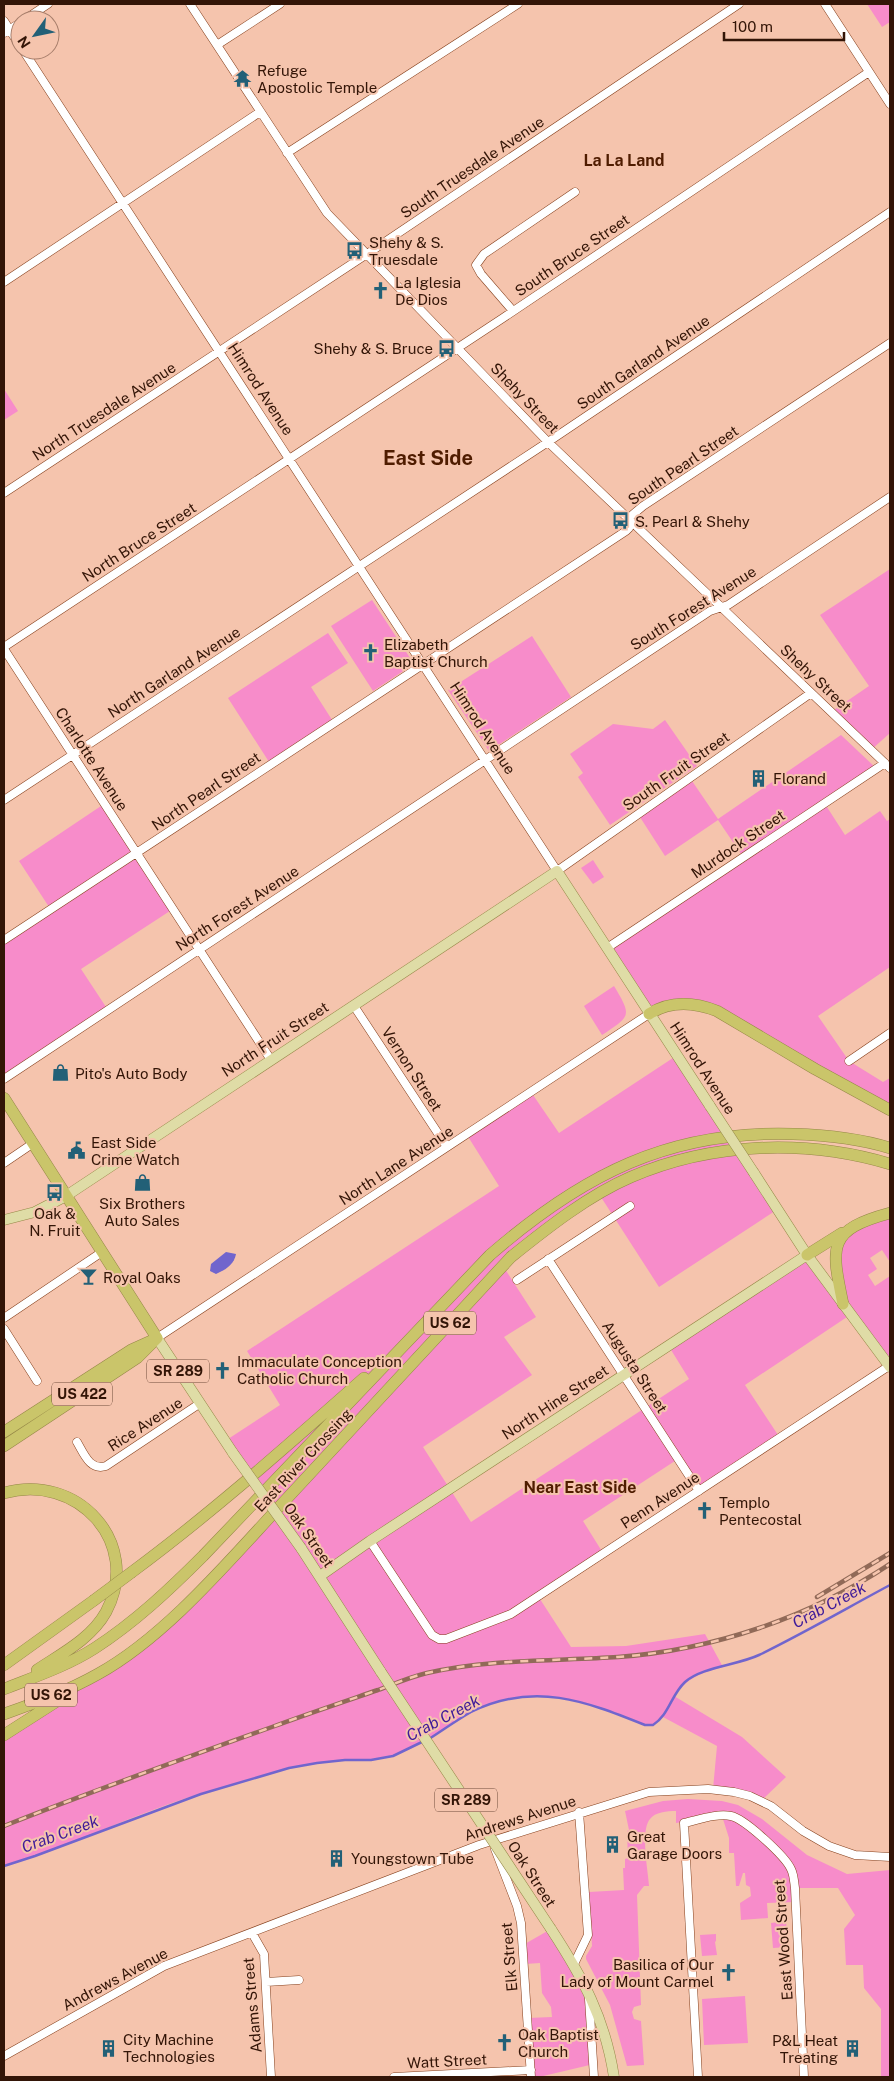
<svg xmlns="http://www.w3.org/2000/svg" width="894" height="2081" viewBox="0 0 894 2081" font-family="'Public Sans',sans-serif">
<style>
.green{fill:#f78cca}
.water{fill:#7165cd}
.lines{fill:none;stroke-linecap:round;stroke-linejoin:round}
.stream{stroke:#7165cd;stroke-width:2.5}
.minor-casing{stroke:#853f1b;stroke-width:9}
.major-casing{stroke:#958747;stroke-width:11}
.highway-casing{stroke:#958747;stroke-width:12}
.minor{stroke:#fff;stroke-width:8}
.major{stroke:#dfdca6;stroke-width:10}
.highway{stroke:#cac56a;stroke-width:11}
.rail-casing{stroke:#916a58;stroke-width:4.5}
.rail{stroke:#f5c4ad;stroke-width:2.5;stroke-dasharray:8;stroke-linecap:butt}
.major-bridge-casing{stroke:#958747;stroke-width:11;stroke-linecap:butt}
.highway-bridge-casing{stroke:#958747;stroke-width:12;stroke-linecap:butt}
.major-bridge{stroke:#dfdca6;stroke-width:10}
.highway-bridge{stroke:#cac56a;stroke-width:11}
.labels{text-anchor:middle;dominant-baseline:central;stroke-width:4;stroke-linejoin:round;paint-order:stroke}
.shield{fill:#f5c4ad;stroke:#6d4a39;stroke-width:1}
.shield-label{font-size:14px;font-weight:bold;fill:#331507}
.poi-label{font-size:15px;fill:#331507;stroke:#f5c4ad;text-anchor:start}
.street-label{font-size:15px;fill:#331507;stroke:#f5c4ad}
.neighbourhood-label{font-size:16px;font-weight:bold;fill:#4f1c00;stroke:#f5c4ad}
.water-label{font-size:16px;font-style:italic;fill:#3e1a99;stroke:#f5c4ad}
.district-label{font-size:20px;font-weight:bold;fill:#4f1c00;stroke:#f5c4ad}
</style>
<rect width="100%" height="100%" fill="#f5c4ad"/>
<path class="green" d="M867,4H890V22L882,27Z
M4,389L18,411L4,420Z
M890,569V733L871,750L831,712L869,686L820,615Z
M372,600L414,664L373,691L331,626Z
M328,633L348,663L311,687L334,723L271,765L228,698Z
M532,636L571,697L489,751L448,690Z
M665,720L697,766L610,825L578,777L583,773L570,754L613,724L653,729Z
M841,735L877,769L825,804L845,835L880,811L887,821L890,819V967L818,1016L849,1061L883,1082L890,1078V1110L728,1017L690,1003L649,1014L607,948L743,857L718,820L665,856L638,814L690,778L718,819Z
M104,804L173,909L81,969L108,1010L4,1079V940L51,910L19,861Z
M593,860L604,877L593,884L581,868Z
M614,986C632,1016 631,1016 602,1035L584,1006Z
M676,1056L778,1209L659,1287L599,1194L503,1266L536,1317L504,1337L532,1375L423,1447L471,1522L689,1379L668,1345L807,1255L842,1302L835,1267L842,1233L890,1213V1262L882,1250L870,1258L877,1269L868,1275L875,1286L890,1276V1367L850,1315L745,1385L780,1438L699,1491L678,1459L583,1521L603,1553L538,1596L571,1647L626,1646L705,1634L723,1667C699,1674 690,1676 674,1696L742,1737L786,1777L761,1801L713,1789L717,1746L663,1717L653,1725H645C585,1701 533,1680 471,1713C444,1727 421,1748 391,1756C367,1762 341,1759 316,1763C278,1769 240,1782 203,1793C159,1806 117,1824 75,1841C51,1850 28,1860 4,1866V1735L150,1637L275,1511L225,1441L280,1405L247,1351L499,1186L467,1135L531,1092L559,1133Z
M688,1799L722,1801L738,1805L762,1819L807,1855L847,1874L890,1870V2077H881V2009L864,1988L863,1965H846L844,1929L855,1915L838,1888H795L796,1902L767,1903L768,1918L741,1920L740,1903L751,1896L750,1887L746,1885L745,1873H743L739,1886H736L734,1853H729V1838L722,1816L676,1823V1811C667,1811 655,1812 650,1819C640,1831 648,1870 649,1886H644L637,1895L641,2005L634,2007L632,2012L634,2019L641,2021L644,2065L627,2066L610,2005L586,1959V1956L592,1946L589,1892L624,1890L623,1868H625V1859L628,1858L627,1831L629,1830L625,1811L663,1801Z
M786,1921L788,1947L773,1948L771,1923Z
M551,1929L585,1984L594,2064L539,2077H531L528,2018L552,2017L551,2007L542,1993L540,1963L525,1964L523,1945Z
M716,1934V1941L715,1942L717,1955L702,1956L700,1935Z
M745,1996L748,2043L704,2045L702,1999Z"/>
<path class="water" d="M226,1252L236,1254C234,1265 225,1270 216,1274L210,1271L211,1264Z"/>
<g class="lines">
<path class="stream" d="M429,1739C443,1730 457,1720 471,1712C534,1681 585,1701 645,1725H653C669,1715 671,1695 685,1682C702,1667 738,1665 759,1655C804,1633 847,1608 890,1585
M4,1866L35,1856L201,1794L289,1768L317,1763L345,1760H371L393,1756L424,1741"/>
<defs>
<path id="minor" d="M190,4L327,213L548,442L890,768
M825,4L890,104
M24,20L48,4
M4,21L20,46
M4,33L20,23
M217,45L280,4
M23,50L557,871L811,693
M287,153L518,4
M4,282L260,112
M513,311L481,274L476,265L484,254L575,192
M4,493L367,254L739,4
M4,647L503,318L869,72
M4,649L271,1060
M4,800L548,442L890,212
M4,940L626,531L629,528L631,516L643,506L890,343
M607,948L885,763
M354,1006L447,1147
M849,1061L890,1033
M4,1079L710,611L728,605L890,497
M4,1163L32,1144
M548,1259L699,1491
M517,1280L630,1206
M4,1318L102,1252
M4,1329L37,1381
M157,1338L649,1014
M77,1442C84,1454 90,1471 106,1466L199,1404
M370,1541L432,1635L439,1639H446L511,1614L889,1366
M495,1849L517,1906L521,1923L531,2077
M252,1933L264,1954L271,2077
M574,1964L588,1935L579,1812
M266,1982L299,1980
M589,1999L594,2077
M4,2056L164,1966L479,1845L649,1792L708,1789L734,1792L750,1796L771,1806L803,1831L829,1846L855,1855L890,1857
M394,2077L531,2070
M698,2077L684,1823C698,1820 717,1813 731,1816C745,1819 785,1856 791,1869C794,1875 794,1882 795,1888L804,2077"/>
<path id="major" d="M754,1173L807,1255L890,1367
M4,1220L35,1212L66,1196L557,871L710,1106
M157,1338L233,1453
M301,1548L381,1672
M320,1576L370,1541L807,1255
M551,1929C583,1978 605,2018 614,2077"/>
<path id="highway" d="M649,1014C671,1000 694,1002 717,1011L815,1069L890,1110
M4,1098L157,1338
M807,1255L842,1233
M843,1304C831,1246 827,1230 890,1213
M4,1432L131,1350L151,1341
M4,1446L137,1358L157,1338
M4,1493C76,1472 143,1542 106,1612C91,1639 61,1654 37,1670
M132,1572C213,1512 288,1445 364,1378
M4,1665L93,1601
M4,1689C34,1677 67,1666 95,1648C135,1622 169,1590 203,1556L490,1255C582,1175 669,1130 793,1134C827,1135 858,1138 890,1148
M4,1714C35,1703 68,1691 98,1674C165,1637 228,1562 280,1506C358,1423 435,1340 511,1257C547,1228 589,1195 631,1177C712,1142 806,1139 890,1164
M4,1735L65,1696"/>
</defs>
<use href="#minor" class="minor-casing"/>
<use href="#major" class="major-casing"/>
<use href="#highway" class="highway-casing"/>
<use href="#minor" class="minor"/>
<use href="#major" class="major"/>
<use href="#highway" class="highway"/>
<defs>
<path id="rail" d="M817,1597L890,1553
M4,1826C92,1791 182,1759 272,1727C307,1714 343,1702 378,1690C394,1684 410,1677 427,1673C489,1659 555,1661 618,1657C714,1650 810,1617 890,1564"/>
</defs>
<use href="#rail" class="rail-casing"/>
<use href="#rail" class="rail"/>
<defs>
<path id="major-bridge" d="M710,1106L754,1173
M233,1453L301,1548
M381,1672L551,1929"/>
<path id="highway-bridge" d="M93,1601L132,1572"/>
</defs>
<use href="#major-bridge" class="major-bridge-casing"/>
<use href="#highway-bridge" class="highway-bridge-casing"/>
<use href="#major-bridge" class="major-bridge"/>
<use href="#highway-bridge" class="highway-bridge"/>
</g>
<defs>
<symbol id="temple-bare" viewBox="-9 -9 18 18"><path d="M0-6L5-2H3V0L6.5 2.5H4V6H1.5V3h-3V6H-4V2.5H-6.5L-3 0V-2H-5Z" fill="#226077" stroke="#f5c4ad" stroke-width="2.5" paint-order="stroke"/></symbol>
<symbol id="bus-bare" viewBox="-9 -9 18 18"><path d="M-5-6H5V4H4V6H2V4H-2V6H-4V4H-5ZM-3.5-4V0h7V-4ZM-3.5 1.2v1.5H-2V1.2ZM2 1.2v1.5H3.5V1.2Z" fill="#226077" stroke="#f5c4ad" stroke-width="2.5" paint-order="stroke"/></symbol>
<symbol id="church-bare" viewBox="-9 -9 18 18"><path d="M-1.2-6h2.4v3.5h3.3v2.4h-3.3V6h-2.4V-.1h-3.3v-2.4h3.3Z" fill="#226077" stroke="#f5c4ad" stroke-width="2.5" paint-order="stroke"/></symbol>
<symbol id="building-bare" viewBox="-9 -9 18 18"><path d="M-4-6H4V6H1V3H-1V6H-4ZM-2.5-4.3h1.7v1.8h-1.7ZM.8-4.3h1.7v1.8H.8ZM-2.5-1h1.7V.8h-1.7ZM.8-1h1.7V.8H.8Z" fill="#226077" stroke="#f5c4ad" stroke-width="2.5" paint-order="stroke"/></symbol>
<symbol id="shop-bare" viewBox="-9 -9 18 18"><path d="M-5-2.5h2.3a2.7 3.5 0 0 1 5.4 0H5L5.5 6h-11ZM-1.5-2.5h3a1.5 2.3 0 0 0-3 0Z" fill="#226077" stroke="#f5c4ad" stroke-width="2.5" paint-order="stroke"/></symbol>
<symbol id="civic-bare" viewBox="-9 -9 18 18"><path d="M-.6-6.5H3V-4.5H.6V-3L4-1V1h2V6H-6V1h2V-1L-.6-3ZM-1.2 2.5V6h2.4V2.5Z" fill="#226077" stroke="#f5c4ad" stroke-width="2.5" paint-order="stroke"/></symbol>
<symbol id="bar-bare" viewBox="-9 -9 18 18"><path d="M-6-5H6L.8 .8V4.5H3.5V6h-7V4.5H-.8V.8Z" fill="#226077" stroke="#f5c4ad" stroke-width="2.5" paint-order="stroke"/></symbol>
</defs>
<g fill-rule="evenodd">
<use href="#temple-bare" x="230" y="66" width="25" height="25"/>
<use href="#bus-bare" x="342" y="238" width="25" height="25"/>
<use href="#church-bare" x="368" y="278" width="25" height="25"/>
<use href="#bus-bare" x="434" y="336" width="25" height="25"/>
<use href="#bus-bare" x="608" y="508" width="25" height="25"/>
<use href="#church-bare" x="358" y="640" width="25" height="25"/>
<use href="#building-bare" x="746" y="766" width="25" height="25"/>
<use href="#shop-bare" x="48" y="1060" width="25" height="25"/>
<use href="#civic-bare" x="64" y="1138" width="25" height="25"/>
<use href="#shop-bare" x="130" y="1170" width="25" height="25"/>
<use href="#bus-bare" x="42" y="1180" width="25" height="25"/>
<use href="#bar-bare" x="76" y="1264" width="25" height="25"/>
<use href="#church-bare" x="210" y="1358" width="25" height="25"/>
<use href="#church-bare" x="692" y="1498" width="25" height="25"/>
<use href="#building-bare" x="600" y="1832" width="25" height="25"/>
<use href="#building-bare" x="324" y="1846" width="25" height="25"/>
<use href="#church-bare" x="716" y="1960" width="25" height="25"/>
<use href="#church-bare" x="492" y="2030" width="25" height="25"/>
<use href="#building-bare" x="96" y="2036" width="25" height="25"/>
<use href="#building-bare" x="840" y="2036" width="25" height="25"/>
</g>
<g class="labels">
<g class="shield">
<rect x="424" y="1311.5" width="52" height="23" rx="4"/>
<rect x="147" y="1359.5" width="62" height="23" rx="4"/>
<rect x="52" y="1382.5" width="60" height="23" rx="4"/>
<rect x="25" y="1683.5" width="52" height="23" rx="4"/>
<rect x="435" y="1788.5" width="62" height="23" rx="4"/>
</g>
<g class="shield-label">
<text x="450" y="1323">US 62</text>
<text x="178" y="1371">SR 289</text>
<text x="82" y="1394">US 422</text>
<text x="51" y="1695">US 62</text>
<text x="466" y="1800">SR 289</text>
</g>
<g class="poi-label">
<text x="257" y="70">Refuge<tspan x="257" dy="17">Apostolic Temple</tspan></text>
<text x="369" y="242">Shehy &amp; S.<tspan x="369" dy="17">Truesdale</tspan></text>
<text x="395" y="282">La Iglesia<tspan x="395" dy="17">De Dios</tspan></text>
<text x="433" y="348" text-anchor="end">Shehy &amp; S. Bruce</text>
<text x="635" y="521">S. Pearl &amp; Shehy</text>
<text x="384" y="644">Elizabeth<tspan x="384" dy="17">Baptist Church</tspan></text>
<text x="773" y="778">Florand</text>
<text x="75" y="1073">Pito's Auto Body</text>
<text x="91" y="1142">East Side<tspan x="91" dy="17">Crime Watch</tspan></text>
<text x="142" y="1203" text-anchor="middle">Six Brothers<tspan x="142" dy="17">Auto Sales</tspan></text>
<text x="55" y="1213" text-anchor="middle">Oak &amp;<tspan x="55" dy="17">N. Fruit</tspan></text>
<text x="103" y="1277">Royal Oaks</text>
<text x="237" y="1361">Immaculate Conception<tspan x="237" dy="17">Catholic Church</tspan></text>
<text x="719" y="1502">Templo<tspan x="719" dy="17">Pentecostal</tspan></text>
<text x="627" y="1836">Great<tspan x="627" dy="17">Garage Doors</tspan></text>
<text x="351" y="1858">Youngstown Tube</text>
<text x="714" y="1964" text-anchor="end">Basilica of Our<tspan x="714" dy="17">Lady of Mount Carmel</tspan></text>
<text x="518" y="2034">Oak Baptist<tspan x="518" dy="17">Church</tspan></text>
<text x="123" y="2039">City Machine<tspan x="123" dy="17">Technologies</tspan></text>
<text x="838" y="2040" text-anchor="end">P&amp;L Heat<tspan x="838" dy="17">Treating</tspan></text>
</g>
<g class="street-label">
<text transform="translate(472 167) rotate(-34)">South Truesdale Avenue</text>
<text transform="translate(572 255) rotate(-34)">South Bruce Street</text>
<text transform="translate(643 362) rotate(-34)">South Garland Avenue</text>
<text transform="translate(261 389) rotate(57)">Himrod Avenue</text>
<text transform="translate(525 398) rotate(46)">Shehy Street</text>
<text transform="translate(104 411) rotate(-33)">North Truesdale Avenue</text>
<text transform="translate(683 465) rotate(-34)">South Pearl Street</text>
<text transform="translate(139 542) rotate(-33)">North Bruce Street</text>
<text transform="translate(693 608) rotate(-32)">South Forest Avenue</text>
<text transform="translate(174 672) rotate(-33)">North Garland Avenue</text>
<text transform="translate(816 678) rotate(43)">Shehy Street</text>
<text transform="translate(483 728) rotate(57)">Himrod Avenue</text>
<text transform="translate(92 759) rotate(57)">Charlotte Avenue</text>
<text transform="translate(676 771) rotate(-35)">South Fruit Street</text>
<text transform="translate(206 791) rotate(-34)">North Pearl Street</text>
<text transform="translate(738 844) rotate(-34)">Murdock Street</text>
<text transform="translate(237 908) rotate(-33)">North Forest Avenue</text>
<text transform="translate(275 1039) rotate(-33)">North Fruit Street</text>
<text transform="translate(703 1068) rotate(57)">Himrod Avenue</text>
<text transform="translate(412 1069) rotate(57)">Vernon Street</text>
<text transform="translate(396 1165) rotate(-33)">North Lane Avenue</text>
<text transform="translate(635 1367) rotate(57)">Augusta Street</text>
<text transform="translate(555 1402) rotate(-33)">North Hine Street</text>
<text transform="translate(145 1424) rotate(-33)">Rice Avenue</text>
<text transform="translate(303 1460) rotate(-47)">East River Crossing</text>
<text transform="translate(660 1500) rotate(-33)">Penn Avenue</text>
<text transform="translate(309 1535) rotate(55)">Oak Street</text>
<text transform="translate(520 1818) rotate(-18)">Andrews Avenue</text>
<text transform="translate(532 1874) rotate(57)">Oak Street</text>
<text transform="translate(783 1940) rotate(-94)">East Wood Street</text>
<text transform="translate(509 1957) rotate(-95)">Elk Street</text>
<text transform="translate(115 1979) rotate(-28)">Andrews Avenue</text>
<text transform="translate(252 2005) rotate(-95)">Adams Street</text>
<text transform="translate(447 2061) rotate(-3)">Watt Street</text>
</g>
<g class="neighbourhood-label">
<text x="624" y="160">La La Land</text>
<text x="580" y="1487">Near East Side</text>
</g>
<g class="water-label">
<text transform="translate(829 1605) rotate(-28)">Crab Creek</text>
<text transform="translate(443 1718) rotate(-28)">Crab Creek</text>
<text transform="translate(60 1834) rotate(-20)">Crab Creek</text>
</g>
<g class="district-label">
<text x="428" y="458">East Side</text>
</g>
</g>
<rect width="894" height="2081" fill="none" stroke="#331507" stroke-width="10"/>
<g transform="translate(35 35) rotate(237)"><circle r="24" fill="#f5c4ad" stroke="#a77e6b"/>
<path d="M0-4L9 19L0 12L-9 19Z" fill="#226077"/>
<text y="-8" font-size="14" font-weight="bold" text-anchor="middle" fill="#331507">N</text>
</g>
<path d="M724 32v8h120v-8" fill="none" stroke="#331507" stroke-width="2.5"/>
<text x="732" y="32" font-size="15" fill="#331507" stroke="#f5c4ad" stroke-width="4" paint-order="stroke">100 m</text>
</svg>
